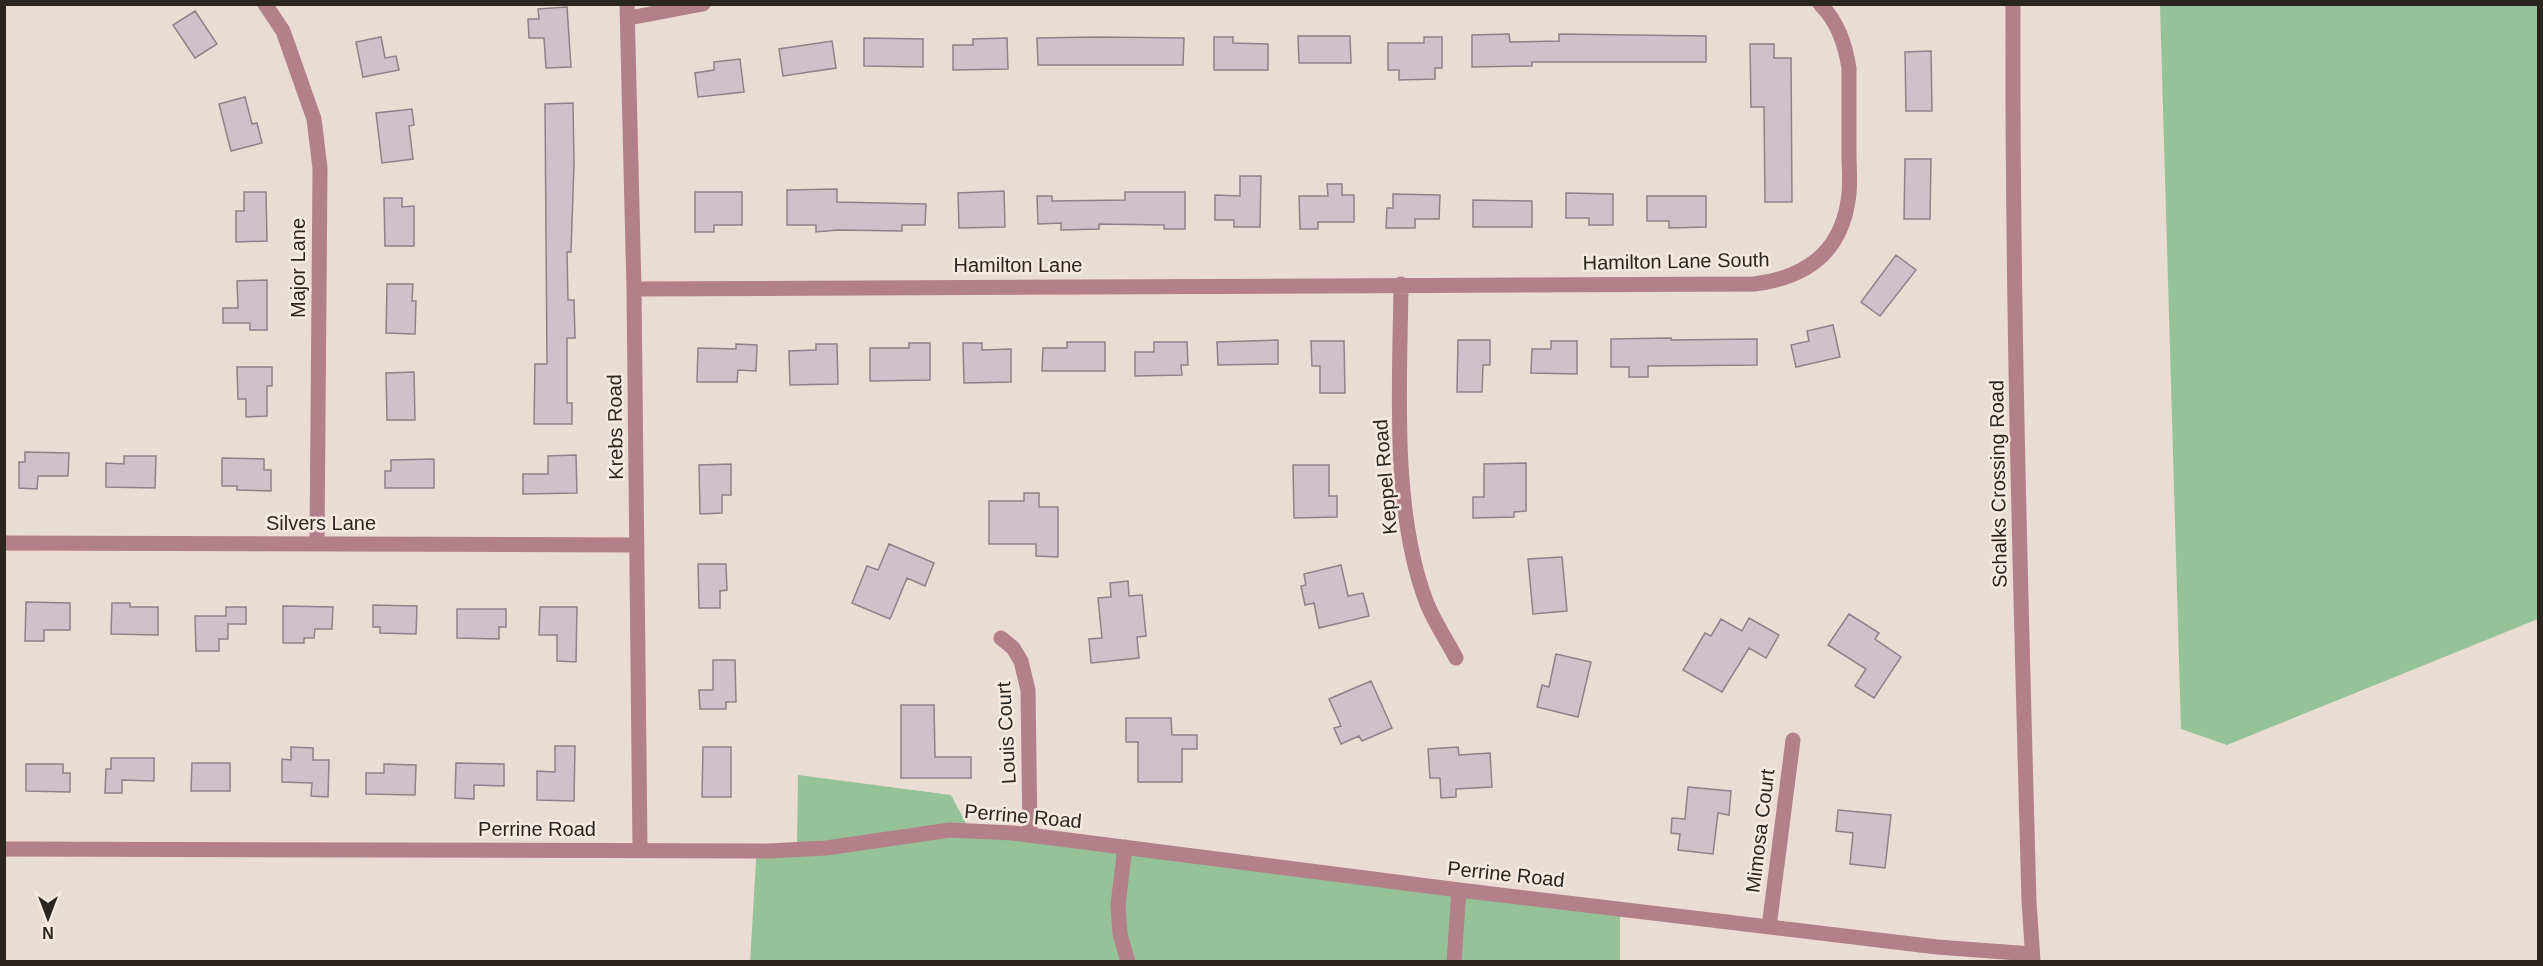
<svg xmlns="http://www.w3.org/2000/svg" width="2543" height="966" viewBox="0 0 2543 966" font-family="Helvetica,sans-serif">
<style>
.green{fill:#96c298}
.building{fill:#cec1ca;stroke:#8e818a;stroke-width:1.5}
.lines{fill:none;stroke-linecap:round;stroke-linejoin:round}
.minor{stroke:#b37f8a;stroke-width:15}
.labels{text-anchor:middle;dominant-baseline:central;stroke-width:5;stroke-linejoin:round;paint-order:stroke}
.street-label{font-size:20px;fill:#2a2521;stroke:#f6e9df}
</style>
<rect width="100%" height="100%" fill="#e9dcd2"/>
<path class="green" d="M2160,5H2538V619L2227,745L2181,729Z
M798,775L951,795L969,829L1620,916V961L750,962L757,845L797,844Z"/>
<path class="building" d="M567,7L571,67L546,68L544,38H529L528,19H539L538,9Z
M195,11L217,44L195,58L173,25Z
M1509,34L1510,42L1559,41V34L1706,36V62H1532V66L1472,67V35Z
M1298,36H1350L1351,63H1299Z
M381,37L385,58L396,56L399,70L363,77L356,42Z
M1097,37L1184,38L1183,65H1038L1037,38Z
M1214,37H1233V43L1268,44V70H1214Z
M1424,37H1442V68H1435V79L1399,80V70H1388V43H1424Z
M864,38L923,39V67L864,66Z
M1007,38L1008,69L953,70V45H973V39Z
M832,41L836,68L783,76L779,49Z
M1750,44H1774V58H1791L1792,202H1765L1764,107H1751Z
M1931,51L1932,111H1906L1905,52Z
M740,59L744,92L698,97L695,73L714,70V62Z
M245,97L252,124L257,123L262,143L231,151L219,104Z
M573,103L574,163L571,252H567L568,300H574L575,338H567V403H572V424H534L535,364H547L545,104Z
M412,109L414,125L409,126L413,159L382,163L376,113Z
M1905,159H1931L1930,219H1904Z
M1240,176H1261L1260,227H1234V220H1215V195L1240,196Z
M1327,184H1342V195H1354V222H1318V229H1300L1299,196H1328Z
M837,189V202L926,204L925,225H902V231L838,230L816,232V225H787V190Z
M1004,191L1005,227L959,228L958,193Z
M244,192H266L267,241L236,242V211H244Z
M695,192H742V225H714V232H695Z
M1125,192H1185V229H1164V225L1099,224V229L1061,230V223L1038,224L1037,196H1052V201L1125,200Z
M1566,193L1613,194V225H1589V218H1566Z
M1393,194L1440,195L1439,219H1415V228H1386L1387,208H1393Z
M1647,196H1706V227L1669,228V221H1647Z
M384,198H402V207L414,206V246H385Z
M1473,200L1532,201V227H1473Z
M1896,255L1916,270L1880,316L1861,302Z
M267,280V330H250V323H223V308H238L237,281Z
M387,284H413L412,301H416L415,334L386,333Z
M1833,325L1840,357L1796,367L1791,345L1809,341L1807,331Z
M1671,338V340L1757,339V365L1648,366V377H1629V367H1611V339Z
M1278,340V364L1218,365L1217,342Z
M1458,340H1490V365H1483L1482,392H1457Z
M1311,341H1344L1345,393H1320V366H1312Z
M1551,341H1577V374L1531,373L1532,349H1551Z
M1067,342H1105V371H1042L1043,348H1067Z
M1154,342H1187L1188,365H1181L1182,375L1135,376V352H1154Z
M909,343H930V380L870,381V348H909Z
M963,343H982V350L1011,349V382L964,383Z
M736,344L757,345L756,371L738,370L737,382H697L698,348L736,349Z
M816,344H837L838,384L790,385L789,351L816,350Z
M237,367H272V386H267V416L246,417V399H238Z
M414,372L415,420H387L386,373Z
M25,452L69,453L68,476H38L37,489L19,488V462H25Z
M576,455L577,493L523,494V474H548V456Z
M124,456H156L155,488L106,487V463L124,464Z
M222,458L264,459V470H271V491L237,490V486H222Z
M434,459V488H385V471H391V460Z
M1526,463V511L1514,512V517L1473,518V497H1484V464Z
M731,464V495H722V513L700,514L699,465Z
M1293,465H1329V496H1337V517L1294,518Z
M1024,493H1039V507H1058V557L1036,556V544H989V501H1024Z
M889,544L934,563L925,586L907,578L890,619L852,603L867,566L878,570Z
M1562,557L1567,611L1533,614L1528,559Z
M698,564H726L727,590L720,591V608H699Z
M1341,565L1348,596L1363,593L1369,616L1319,628L1314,603L1305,605L1301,586L1306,585L1304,574Z
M1128,581L1129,596L1142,595L1146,636L1137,637L1139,658L1091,663L1089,639L1102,638L1098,598L1111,597L1110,583Z
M26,602L70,603V630H44V641H25Z
M112,603H130V607H158V635L111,634Z
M373,605L417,606L416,634L380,633V627H373Z
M283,606L333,607L332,629H315L314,638H304V643H283Z
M226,607H246V624H228V639H219V651H196L195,616H226Z
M540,607H577L576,662L557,661V635H539Z
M457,609H506V627H499V639L457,638Z
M1849,614L1879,633L1875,639L1901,657L1874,698L1855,686L1866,669L1828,645Z
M1749,618L1779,635L1766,658L1749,648L1722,692L1683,670L1705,633L1711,636L1721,619L1742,631Z
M1556,654L1591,662L1578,717L1537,707L1542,685L1549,687Z
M713,660H735L736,702H726V709H700L699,690H713Z
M1371,681L1392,728L1362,741L1359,736L1341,744L1334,728L1341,726L1329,699Z
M901,705H934L935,757H971V778H901Z
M1126,718H1171L1172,735H1197V749H1182V782H1138V742H1126Z
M555,746H575L574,801L537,800V771L555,772Z
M291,747L313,748V760H329L328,797L311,796L312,783L282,782V759L291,760Z
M703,747H731V797H702Z
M1458,747L1459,755L1490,753L1492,787L1456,789V797L1441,798L1440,778H1430L1428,749Z
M111,758H154V781L122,780V793H105L106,769H111Z
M192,763H230V791H191Z
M456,763L504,764V786L474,785V799L455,798Z
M26,764H63V773H70V792L26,791Z
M384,764L416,765L415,795L366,794V773H384Z
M1688,787L1731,791L1729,815L1718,813L1713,854L1678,850L1680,834L1671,833L1672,818L1685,819Z
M1838,810L1891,815L1885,868L1850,864L1853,833L1836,831Z"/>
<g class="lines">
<path class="minor" d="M265,4L283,31L314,119L320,168L317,544
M627,4L634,289L640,850
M2013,4C2012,304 2021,603 2029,902L2033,961
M629,18L703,4
M1401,284C1400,382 1391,508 1426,601C1433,620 1446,639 1456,658
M634,289L1754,284C1804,278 1840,254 1848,201C1851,186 1849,170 1849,155C1849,126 1849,97 1849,68C1845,44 1838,22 1820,4
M4,543L637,545
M1001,638L1013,648L1021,661L1028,690L1030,835
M1125,847L1118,905L1120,934L1128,962
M4,849L769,851L826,848L950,830L1013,833L1459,890L1937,947L2032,954
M1769,927L1793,740
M1454,962L1459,890"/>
</g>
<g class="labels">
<g class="street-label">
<text transform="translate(1676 261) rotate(-1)">Hamilton Lane South</text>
<text x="1018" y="265">Hamilton Lane</text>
<text transform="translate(298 268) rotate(-90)">Major Lane</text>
<text transform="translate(615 427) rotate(-91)">Krebs Road</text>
<text transform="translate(1385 477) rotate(-95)">Keppel Road</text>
<text transform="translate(1998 484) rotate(-91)">Schalks Crossing Road</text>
<text x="321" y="523">Silvers Lane</text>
<text transform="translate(1006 733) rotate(-93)">Louis Court</text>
<text transform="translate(1023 816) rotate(5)">Perrine Road</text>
<text x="537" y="829">Perrine Road</text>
<text transform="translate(1760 831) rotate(-83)">Mimosa Court</text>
<text transform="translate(1506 874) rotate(6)">Perrine Road</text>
</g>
</g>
<rect width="2543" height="966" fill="none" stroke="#2a2521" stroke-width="12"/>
<g transform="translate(48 918) rotate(180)" stroke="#f6e9df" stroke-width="4.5" paint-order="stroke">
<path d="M0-4.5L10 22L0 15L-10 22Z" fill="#2a2521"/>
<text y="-9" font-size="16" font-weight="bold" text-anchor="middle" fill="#2a2521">N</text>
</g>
</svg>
